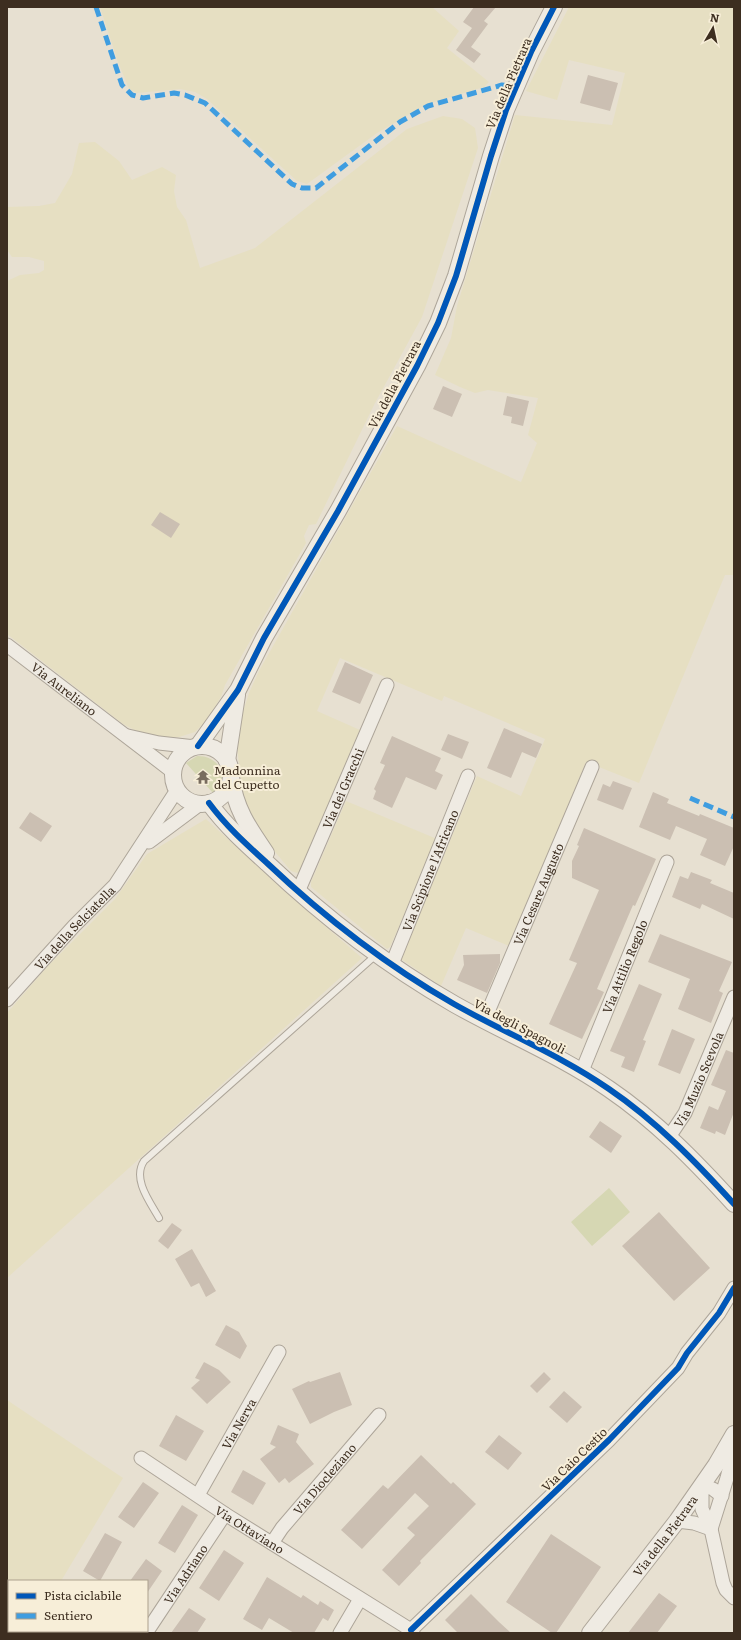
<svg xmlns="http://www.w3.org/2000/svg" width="741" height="1640" viewBox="0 0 741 1640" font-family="Literata,serif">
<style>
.farmland{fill:#e6dfc2}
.green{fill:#d6d7b3}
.building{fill:#cbbfb2}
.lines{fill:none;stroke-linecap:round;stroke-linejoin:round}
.service-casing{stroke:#ada599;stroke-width:8}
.minor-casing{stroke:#ada599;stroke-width:15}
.tertiary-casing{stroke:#ada599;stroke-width:18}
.service{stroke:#efebe3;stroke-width:6}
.minor{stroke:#efebe3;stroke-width:13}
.tertiary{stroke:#efebe3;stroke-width:16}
.quiet{stroke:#3f9de0;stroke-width:5;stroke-dasharray:10 5;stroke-linecap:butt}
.cycleway-casing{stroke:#f7eed8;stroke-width:8}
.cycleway{stroke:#0057b8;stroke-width:6}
.labels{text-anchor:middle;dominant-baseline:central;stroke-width:4;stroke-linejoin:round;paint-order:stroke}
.street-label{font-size:12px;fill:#3d2e20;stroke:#f7eed8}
.poi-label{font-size:12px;fill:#3d2e20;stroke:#f7eed8;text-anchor:start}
</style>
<rect width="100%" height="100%" fill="#e7e0d1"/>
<path class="farmland" d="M100,7H432L459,31L447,48L489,82L484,87L427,104L377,133L307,184L297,181L207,99L195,92L180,89L137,93L129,89L118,62Z
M569,7H734V575H725L720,587L639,783L599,767L589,762H586L509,946L466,928L441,986L401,959L477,776L521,796L545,739L444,696L442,701L340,658L317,711L360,730L301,871L297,873L291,871L266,841L247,808L241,782L237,747L240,721L249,693L259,671L397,426L521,482L537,443L528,435L538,398L488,390L475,393L460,387L435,375L451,338L457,306L515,115L612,125L625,73L569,60L557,100L526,91Z
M443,116L462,119L475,128L478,148L422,317L375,403L316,524L309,525L304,536L306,543L225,685L221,697L206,721L195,732L179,737L162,738L144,735L123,724L7,634V281L20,275L39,273L44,270V261L29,257H12L7,250V207L39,206L55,203L72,174L79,143L95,142L119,161L132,180L162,167L176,175L174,191L177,207L186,220L200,268L255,248L407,129Z
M346,801L437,839L390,947L387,949L311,887V882Z
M206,819L283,890L362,958L7,1278V1013L48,966L115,899L147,854Z
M7,1400L123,1478L61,1581H9V1631H31L30,1633H7Z"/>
<path class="green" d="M197,756C219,755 232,779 213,793L186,763Z
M609,1188L630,1212L592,1246L571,1222Z"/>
<path class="building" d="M474,7H496L484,21L488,24L471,47L481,54L474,63L456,50L472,28L463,22Z
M588,75L618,83L610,111L580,103Z
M443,386L462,394L452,417L433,409Z
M507,396L529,401L523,426L511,423L512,417L503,415Z
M160,512L180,524L171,538L151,525Z
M345,662L373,675L360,704L332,692Z
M504,728L542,744L536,758L522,752L511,778L487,768Z
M448,734L469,742L462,759L441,750Z
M392,736L441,758L435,771L443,775L436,790L406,777L392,808L373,799L376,791L374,789L385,765L380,763Z
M613,781L632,788L623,810L597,800L603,784L610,787Z
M653,792L669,799L667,803L699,816L700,814L734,828V846L725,866L700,855L707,839L676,826L670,840L639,827Z
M30,812L52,826L41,842L19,828Z
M584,828L656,859L635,906L633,905L597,989L604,992L582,1039L549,1024L577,963L569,960L599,890L572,878V861L579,846L577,845Z
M691,872L712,880L710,883L734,893V919L702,904L700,909L672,897L680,876L688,879Z
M660,934L732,962L719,991L723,993L711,1023L678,1009L690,979L648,962Z
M500,954V963L487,993L457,980L464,965L463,955Z
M639,984L662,994L643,1040L646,1041L634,1072L621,1067L625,1057L610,1051Z
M672,1029L695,1039L680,1074L658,1065Z
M726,1050L734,1053V1112L725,1135L716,1131L715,1134L700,1128L709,1106L718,1110L726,1091L711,1085Z
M600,1121L622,1136L611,1153L589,1137Z
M659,1212L710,1268L674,1301L622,1246Z
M172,1223L182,1230L168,1249L158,1241Z
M192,1249L216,1291L206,1297L199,1283L191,1287L175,1259Z
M226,1325L239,1332L247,1346L240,1359L215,1345Z
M204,1362L219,1370L231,1382L207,1404L191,1388L200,1380L195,1378Z
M340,1372L352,1405L334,1412L310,1424L292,1389L309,1381L310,1382Z
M544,1372L551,1379L537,1393L530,1386Z
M564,1391L582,1407L567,1423L549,1407Z
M176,1415L204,1431L186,1461L159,1446Z
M278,1425L299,1434L296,1442L314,1464L289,1483L285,1478L279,1483L260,1459L276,1447L270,1444Z
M499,1435L522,1453L508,1470L485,1452Z
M421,1455L451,1484L453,1482L476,1504L420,1561L421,1563L399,1586L382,1570L415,1535L407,1528L429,1506L415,1493L362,1549L341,1530L383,1485L388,1489Z
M243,1470L266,1483L253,1505L231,1492Z
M143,1482L159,1493L134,1528L118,1517Z
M182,1505L198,1515L175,1553L158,1543Z
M105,1533L122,1542L100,1581L83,1571Z
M551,1534L601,1567L556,1633H552L506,1602Z
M224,1550L244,1563L219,1601L199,1588Z
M146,1559L162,1571L147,1593V1581H130Z
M267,1577L301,1598L303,1595L318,1605L320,1601L334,1610L328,1621L323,1618L314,1633H294L269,1618L262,1630L243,1619Z
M659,1593L677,1606L657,1633H628Z
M471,1594L499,1622L511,1633H458L445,1620Z
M189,1608L206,1619L197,1633H171Z"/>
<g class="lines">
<defs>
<path id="service" d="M159,1218C150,1202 132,1179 144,1161L376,955"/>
<g id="minor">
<path id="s1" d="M7,645L173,772"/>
<path d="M128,736L159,743L195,747"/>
<path d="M149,842L200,804"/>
<path id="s2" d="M298,892L387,685"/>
<path id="s3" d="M392,964L468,776"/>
<path id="s4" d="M7,1000L74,926L115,885L177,790"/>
<path id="s5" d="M484,1021L592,767"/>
<path id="s6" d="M582,1071L667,862"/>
<path id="s7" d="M669,1137L685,1113L734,997"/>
<path d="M734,1450L727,1478L711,1529L723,1583L726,1590L734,1598"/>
<path id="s8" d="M141,1458L225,1514L411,1630L413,1633"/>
<path id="s9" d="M198,1495L279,1352"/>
<path d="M677,1521L694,1523L711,1529"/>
<path d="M711,1529L702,1509V1485L713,1489L722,1496"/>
<path id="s10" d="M272,1543L282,1528L379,1415"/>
<path d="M411,1630L609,1440L678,1368L687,1353L719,1313L734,1288"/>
<path id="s11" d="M146,1633L225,1514"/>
<path d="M340,1633L360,1599"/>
</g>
<g id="tertiary">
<path d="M198,746L238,690L264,638L338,511L417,366L438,323L456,276L491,156L506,110L531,52L554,7"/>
<circle cx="202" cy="775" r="29"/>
<path d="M227,761L237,695"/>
<path d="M231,777C235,808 248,827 266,853"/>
<path d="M209,803C226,826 246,844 267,863C323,916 386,965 454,1004C505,1033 560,1055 609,1089C656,1121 696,1162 734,1204"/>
<path id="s12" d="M590,1633L677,1521L716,1465L734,1434"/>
</g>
</defs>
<use href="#service" class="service-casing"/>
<use href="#minor" class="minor-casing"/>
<use href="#tertiary" class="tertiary-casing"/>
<use href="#service" class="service"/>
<use href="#minor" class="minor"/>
<use href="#tertiary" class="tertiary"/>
<path class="quiet" d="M96,7L122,85L132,95L143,98L174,93L185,95L205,103L292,184L302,188H316L400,122L428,106L502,85L515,87
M690,798L734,817"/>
<defs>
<path id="cycleway" d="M198,746L238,690L264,638L338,511L417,366L438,323L456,276L491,156L506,110L531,52L554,7
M209,803C226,826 246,844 267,863C323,916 386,965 454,1004C505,1033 560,1055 609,1089C656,1121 696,1162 734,1204
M411,1630L609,1440L678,1368L687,1353L719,1313L734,1288"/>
</defs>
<use href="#cycleway" class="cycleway-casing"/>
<use href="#cycleway" class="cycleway"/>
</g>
<defs>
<symbol id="temple-bare" viewBox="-9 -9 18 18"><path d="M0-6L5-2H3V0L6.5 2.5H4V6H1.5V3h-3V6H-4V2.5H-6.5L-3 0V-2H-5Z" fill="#786c5e" stroke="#f7eed8" stroke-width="2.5" paint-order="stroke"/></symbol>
</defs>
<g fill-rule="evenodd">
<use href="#temple-bare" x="193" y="767" width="20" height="20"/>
</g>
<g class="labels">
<g class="street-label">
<text transform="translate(508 83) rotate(-67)">Via della Pietrara</text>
<text transform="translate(394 384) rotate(-62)">Via della Pietrara</text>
<text stroke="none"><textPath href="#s1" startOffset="72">Via Aureliano</textPath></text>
<text stroke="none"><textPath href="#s2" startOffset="113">Via dei Gracchi</textPath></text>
<text stroke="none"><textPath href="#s3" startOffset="101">Via Scipione l'Africano</textPath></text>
<text stroke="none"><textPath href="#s5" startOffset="138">Via Cesare Augusto</textPath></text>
<text stroke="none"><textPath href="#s4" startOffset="99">Via della Selciatella</textPath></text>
<text stroke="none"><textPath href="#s6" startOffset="113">Via Attilio Regolo</textPath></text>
<text transform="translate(520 1026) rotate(28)">Via degli Spagnoli</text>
<text stroke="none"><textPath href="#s7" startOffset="65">Via Muzio Scevola</textPath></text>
<text stroke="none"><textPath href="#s9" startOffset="82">Via Nerva</textPath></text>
<text transform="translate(574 1459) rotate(-44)">Via Caio Cestio</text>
<text stroke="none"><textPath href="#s10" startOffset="83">Via Diocleziano</textPath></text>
<text stroke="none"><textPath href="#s8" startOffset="130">Via Ottaviano</textPath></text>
<text stroke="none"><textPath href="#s12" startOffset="123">Via della Pietrara</textPath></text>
<text stroke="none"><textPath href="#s11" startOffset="71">Via Adriano</textPath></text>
</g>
<g class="poi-label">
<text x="214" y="770">Madonnina<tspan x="214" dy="14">del Cupetto</tspan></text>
</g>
</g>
<rect width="741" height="1640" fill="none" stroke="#3d2e20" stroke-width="16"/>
<rect x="8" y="1580" width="140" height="52" fill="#f7eed8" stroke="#ada18e"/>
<rect x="16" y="1593" width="20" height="6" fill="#0057b8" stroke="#ada18e"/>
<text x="44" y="1600" font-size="12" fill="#3d2e20">Pista ciclabile</text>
<rect x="16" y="1613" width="20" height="6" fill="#3f9de0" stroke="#ada18e"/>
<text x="44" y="1620" font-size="12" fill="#3d2e20">Sentiero</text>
<g transform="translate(713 28) rotate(9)" stroke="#f7eed8" stroke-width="3" paint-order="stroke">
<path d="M0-3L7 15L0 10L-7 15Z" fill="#3d2e20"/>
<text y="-6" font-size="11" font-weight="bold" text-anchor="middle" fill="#3d2e20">N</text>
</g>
</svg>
